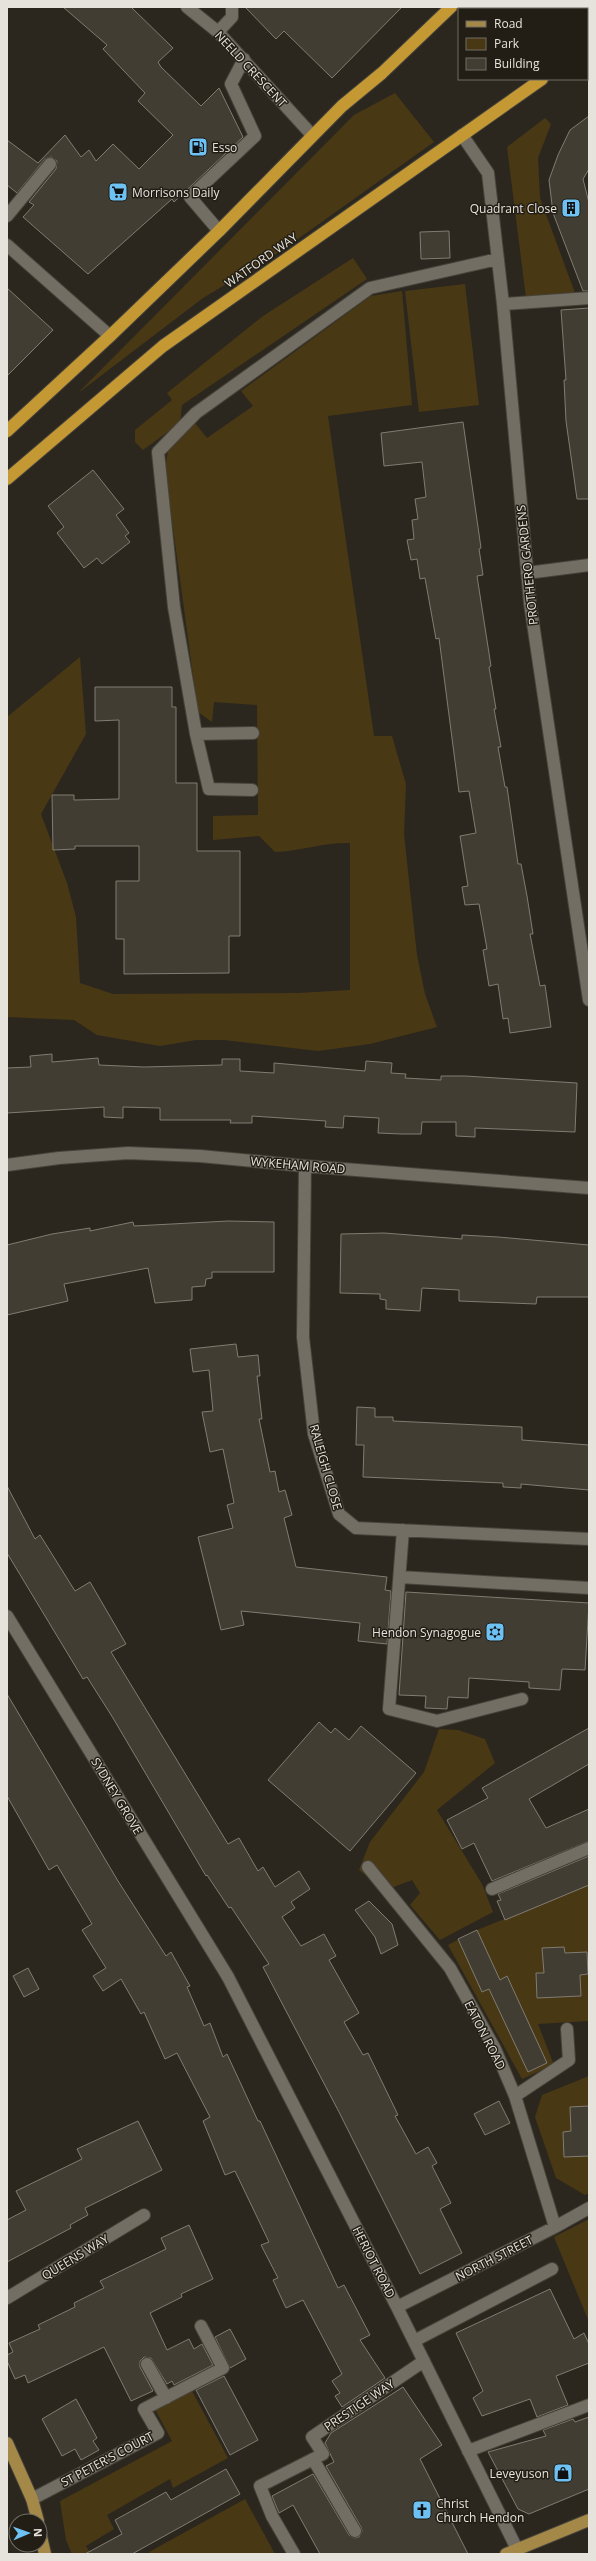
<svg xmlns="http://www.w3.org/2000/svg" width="596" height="2561" viewBox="0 0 596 2561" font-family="'Open Sans',sans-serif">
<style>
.green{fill:#493814}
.building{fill:#413d33;stroke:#817c72}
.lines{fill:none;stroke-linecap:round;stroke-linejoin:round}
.minor-casing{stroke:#46433b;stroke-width:14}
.major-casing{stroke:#46433b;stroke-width:14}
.highway-casing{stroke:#46433b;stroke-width:14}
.minor{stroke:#736e64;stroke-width:12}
.major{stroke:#a48847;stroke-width:12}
.highway{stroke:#c49933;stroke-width:12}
.labels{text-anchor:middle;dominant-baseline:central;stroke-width:3;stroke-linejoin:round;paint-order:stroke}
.street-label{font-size:12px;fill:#e6e3dd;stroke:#221e15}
.poi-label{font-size:12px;fill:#e6e3dd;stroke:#221e15;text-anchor:start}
</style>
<rect width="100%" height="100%" fill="#2b271f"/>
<path class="green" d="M485,7H589L483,9Z
M395,93L434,142L281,251L203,298L77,394L354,115Z
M545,118L551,124L538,158L540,198L575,293L526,298L507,147Z
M353,258L367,279L182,405L180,423L143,450L135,442V430L172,400L167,393L263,316Z
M465,284L479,405L419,412L405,291Z
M402,291L412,405L328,416L374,736H392L406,784L404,834L417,955L425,994L437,1027L370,1044L318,1051L224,1040H196L160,1046L97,1035L74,1020L7,1017V717L80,657L86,734L41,814L67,883L76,917L80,983L113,994L298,993L350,990V843C325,842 301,851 275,852L259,836L213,840V816L258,815L257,705L214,702L212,722L198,712L165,469L169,445L195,423L207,438L253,406L241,391L371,296Z
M439,1729L458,1730L485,1739L495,1763L437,1810L482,1884L493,1912L440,1940L410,1905L420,1893L412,1880L391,1888L376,1870L368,1877L359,1870L370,1842L424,1772Z
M589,1885V2021L538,2024L554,2065L522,2079L448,1945L477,1930Z
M589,2076V2193L585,2195L556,2178L535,2117L542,2095Z
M589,2219V2322L554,2237Z
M192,2391L228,2458L173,2488L170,2479L107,2515L114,2529L86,2546L91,2554H72L66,2540L60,2501L172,2441L155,2409Z
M245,2499L275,2554H151L149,2552Z"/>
<path class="building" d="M63,7H131L173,48L158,62L161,67L201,106L219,88L243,137L174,202L172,199L88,274L23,217L34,205L29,202L56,169L57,161L51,157L45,159L17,193L7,185V140L38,163L65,135L81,157L89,150L96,161L113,144L139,169L173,135L138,101L145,93L103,49L107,45Z
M245,7H402L332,78L284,31L276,39Z
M589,116V169L583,179L589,203V291H583L553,213L549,180L558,155L570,130Z
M449,231L450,258L421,259L420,232Z
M7,288L53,330L7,376Z
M589,308V499H577L566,421L564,380H566L561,310Z
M463,422L481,548L479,549L483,575L477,576L491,666L489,667L496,709H494L501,747H498L505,787H507L518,864H521L527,896L533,934H530L540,986L545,985L551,1027L510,1033L508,1018L503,1019L498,984L489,986L483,950L487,949L479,904L465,905L462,887L468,886L460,836L476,833L469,791L459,792L439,638L436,639L425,578L420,579L417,559L411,560L407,540L414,539L412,520L418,519L415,499L426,497L422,462L384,466L381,433Z
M93,470L124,509L116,515L129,533L125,536L130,542L102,564L97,558L84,568L57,533L64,527L48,506Z
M95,687H172V707H176V783H197V851H240V936H229V973L124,974V939H116V881H139V846H75V849L53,850L52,795H74V800L119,799V720L95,721Z
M52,1054V1062L98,1058L99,1065L144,1067L222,1065V1059H240V1071L274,1073V1063L365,1071L366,1061L392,1063L391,1073L406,1074L405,1078L441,1080V1076H465L577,1083L575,1132L475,1128V1137L456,1136V1122H422L421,1134H401L378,1133L379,1118L344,1116L343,1128L325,1127L326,1121L252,1116V1123H230L231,1120H160V1108L123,1107V1118L104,1117V1107L7,1113V1068L31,1067L30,1056Z
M228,1221L274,1222V1272H212V1278L206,1279L205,1286L192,1287V1300L155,1303L148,1268L64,1284L68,1301L7,1315V1245L52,1234L90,1228V1231L133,1222L134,1226Z
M384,1233L462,1239V1235L498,1237L589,1245V1297H537L536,1304L459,1301V1290L422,1288L420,1311L386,1309V1300L380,1299V1294L340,1293L341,1234Z
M236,1344L238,1357L258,1355L260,1376H257L262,1419H259L270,1472L275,1471L279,1492L285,1490L292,1515L284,1518L296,1567L387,1577L385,1590L391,1591L387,1644L358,1641L360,1623L241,1611L244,1625L221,1630L198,1537L233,1528L227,1505L234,1503L223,1449L210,1452L202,1412L213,1411L209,1370L193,1372L190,1349Z
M357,1407L375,1408V1417H393V1421L522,1427V1440L589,1445V1490L521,1484V1488L503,1487V1483L363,1477L364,1445H356Z
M7,1486L35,1539L40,1535L75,1591L90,1582L126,1644L111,1652L228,1844L239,1838L258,1871L263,1867L275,1887L299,1871L310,1889L291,1902L295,1908L282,1917L301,1946L324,1934L336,1956L329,1960L359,2013L344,2022L363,2055L368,2053L398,2115L395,2116L416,2154L428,2147L437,2163L432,2166L451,2203L440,2209L462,2253L420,2274L339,2112L263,1967L269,1964L231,1907L229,1908L207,1875L206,1876L113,1718L87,1677L83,1679L7,1553Z
M406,1592L589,1603L585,1670L562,1669L560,1690L529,1688V1682L469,1678L468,1698L448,1697L447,1709L425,1708L426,1696L399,1695Z
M7,1694L118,1881L166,1956L171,1952L190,1986L187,1987L204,2026L210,2023L223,2057L227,2054L258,2121H260L338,2288L344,2285L370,2335L360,2340L385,2378L342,2407L335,2396L340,2393L332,2381L342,2374L303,2300L286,2308L273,2280L278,2278L261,2245L269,2242L235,2171L225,2175L203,2121L210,2117L177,2053L165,2059L144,2012L141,2014L121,1979L103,1991L93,1976L106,1968L82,1930L92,1924L57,1865L49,1870L7,1796Z
M319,1722L331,1733L335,1728L349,1740L361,1726L416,1773L350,1851L268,1780Z
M589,1728V1764L529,1799L546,1828L589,1809V1841L492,1881L474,1843L462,1849L447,1820L488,1798L482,1788Z
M589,1856V1885L505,1920L497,1901L501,1900L498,1894Z
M369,1901L392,1924L398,1945L381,1954L375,1937L355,1910Z
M477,1930L500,1980L507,1976L547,2063L528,2072L489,1989L482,1992L458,1939Z
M564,1947L565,1953L587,1952L588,1974L580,1975L581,1996L537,1998L536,1973H544L542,1948Z
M28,1968L39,1989L24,1997L13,1976Z
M499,2101L510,2123L485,2135L474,2114Z
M589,2106V2156L564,2157L563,2132L571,2131L570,2107Z
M138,2121L162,2170L85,2208L88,2215L70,2225L71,2228L7,2262V2220L26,2210L16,2191L82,2159L77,2149Z
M189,2225L213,2279L181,2294L182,2297L150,2313L167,2350L189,2339L194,2349L202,2344L213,2365L174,2385L172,2381L167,2384L151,2358L144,2357L140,2361V2367L153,2391L131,2401L104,2347L28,2383L25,2375L15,2379L7,2361V2355L13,2352L9,2343L40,2329L38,2325L75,2307L74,2303L104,2288L100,2281L166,2249L161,2238Z
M550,2289L574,2339L584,2333L589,2344V2363L556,2376L568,2405L537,2417L530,2399L482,2416L473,2398L483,2391L456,2333Z
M230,2329L246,2359L230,2368L215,2337Z
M224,2376L258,2440L230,2455L196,2390Z
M403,2387L442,2445L420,2459L468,2554H320L293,2505L279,2513L272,2496L313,2474L349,2535L355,2538L359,2537L362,2531L361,2527L326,2466L334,2462L325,2443L331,2433Z
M76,2399L97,2438L93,2441L99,2450L81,2460L75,2449L62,2456L42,2419Z
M589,2417V2489L529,2514L518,2509L488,2452L546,2436L543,2430L573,2419L575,2422Z
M226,2469L240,2494L132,2554H85L122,2534L115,2520L166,2492L171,2500Z"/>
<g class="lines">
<defs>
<path id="minor" d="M187,7L218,32L312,135
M218,32L232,17V7
M462,135L488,173L503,304L530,603L589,1000
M7,216L50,164
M219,231L190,197L255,136L231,84L244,59
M7,245L110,336
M503,304L589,298
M527,573L589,565
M253,733L196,734L174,607L158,452L196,413L370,288L498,259
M196,734L209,789L252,790
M7,1165L59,1158L128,1153L200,1156L305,1166L589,1188
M305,1166L303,1337L314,1434L339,1514L356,1528L589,1539
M403,1530L389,1709L437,1721L522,1699
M400,1577L589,1588
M7,1616L228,1977L397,2307L517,2549
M368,1867L450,1968L495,2049L515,2096L555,2227
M492,1889L589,1848
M515,2096L569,2060L567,2029
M7,2298L144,2215
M397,2307L555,2227L589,2208
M414,2341L552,2269
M147,2364L166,2398
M468,2451L589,2405
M313,2459L355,2531
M32,2499L158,2433L144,2409L223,2368L201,2326
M294,2554L272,2516L260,2486L323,2454L312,2437L424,2361"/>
<path id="major" d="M587,59H589
M7,2443L32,2499L38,2521
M40,2532L45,2554
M506,2554L589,2520"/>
<path id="highway" d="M587,39L589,37
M7,431L110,336L219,231L342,106L382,73L451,7
M7,479L163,346L542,79"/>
</defs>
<use href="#minor" class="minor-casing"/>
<use href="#major" class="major-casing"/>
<use href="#highway" class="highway-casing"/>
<use href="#minor" class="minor"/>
<use href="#major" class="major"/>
<use href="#highway" class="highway"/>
</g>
<defs>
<symbol id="fuel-square" viewBox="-11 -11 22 22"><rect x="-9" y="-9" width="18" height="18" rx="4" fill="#6dc2f3" stroke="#221e15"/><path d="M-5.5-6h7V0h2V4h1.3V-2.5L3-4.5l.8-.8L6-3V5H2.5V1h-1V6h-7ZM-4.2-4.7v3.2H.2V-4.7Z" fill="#111"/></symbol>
<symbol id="supermarket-square" viewBox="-11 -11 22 22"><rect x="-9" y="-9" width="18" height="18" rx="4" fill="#6dc2f3" stroke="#221e15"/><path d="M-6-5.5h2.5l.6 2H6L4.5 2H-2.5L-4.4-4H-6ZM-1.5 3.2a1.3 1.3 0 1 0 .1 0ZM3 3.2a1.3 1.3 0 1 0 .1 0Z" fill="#111"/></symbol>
<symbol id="building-square" viewBox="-11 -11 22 22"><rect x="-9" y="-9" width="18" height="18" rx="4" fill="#6dc2f3" stroke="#221e15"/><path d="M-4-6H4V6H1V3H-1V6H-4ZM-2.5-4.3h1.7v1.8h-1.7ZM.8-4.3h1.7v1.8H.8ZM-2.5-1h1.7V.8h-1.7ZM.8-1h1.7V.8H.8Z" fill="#111"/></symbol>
<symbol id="synagogue-square" viewBox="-11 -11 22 22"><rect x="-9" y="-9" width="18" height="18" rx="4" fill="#6dc2f3" stroke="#221e15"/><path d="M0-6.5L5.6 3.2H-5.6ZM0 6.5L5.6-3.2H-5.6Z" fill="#111"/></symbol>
<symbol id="shop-square" viewBox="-11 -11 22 22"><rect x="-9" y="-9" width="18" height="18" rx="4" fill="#6dc2f3" stroke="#221e15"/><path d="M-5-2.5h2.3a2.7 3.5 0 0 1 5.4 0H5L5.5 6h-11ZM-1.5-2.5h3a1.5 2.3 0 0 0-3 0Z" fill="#111"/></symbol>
<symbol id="church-square" viewBox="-11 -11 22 22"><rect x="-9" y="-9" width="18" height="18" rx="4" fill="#6dc2f3" stroke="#221e15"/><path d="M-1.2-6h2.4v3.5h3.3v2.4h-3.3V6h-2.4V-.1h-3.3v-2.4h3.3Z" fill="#111"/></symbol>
</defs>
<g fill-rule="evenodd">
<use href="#fuel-square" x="187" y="136" width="22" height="22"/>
<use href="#supermarket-square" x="107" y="181" width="22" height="22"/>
<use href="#building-square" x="560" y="197" width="22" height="22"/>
<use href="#synagogue-square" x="484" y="1621" width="22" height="22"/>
<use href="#shop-square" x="552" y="2462" width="22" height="22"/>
<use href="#church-square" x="411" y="2499" width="22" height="22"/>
</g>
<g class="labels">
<g class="street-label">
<text transform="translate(251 69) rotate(47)">NEELD CRESCENT</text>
<text transform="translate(261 260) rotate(-35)">WATFORD WAY</text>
<text transform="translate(527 565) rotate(-96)">PROTHERO GARDENS</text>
<text transform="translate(298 1165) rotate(5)">WYKEHAM ROAD</text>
<text transform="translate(326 1467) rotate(74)">RALEIGH CLOSE</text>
<text transform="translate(117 1796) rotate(59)">SYDNEY GROVE</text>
<text transform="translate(485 2035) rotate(63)">EATON ROAD</text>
<text transform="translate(75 2257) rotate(-31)">QUEENS WAY</text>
<text transform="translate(494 2258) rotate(-27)">NORTH STREET</text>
<text transform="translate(374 2262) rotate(63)">HERIOT ROAD</text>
<text transform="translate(359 2405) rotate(-34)">PRESTIGE WAY</text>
<text transform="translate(107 2459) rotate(-28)">ST PETER'S COURT</text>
</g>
<g class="poi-label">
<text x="212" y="147">Esso</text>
<text x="132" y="192">Morrisons Daily</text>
<text x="557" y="208" text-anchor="end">Quadrant Close</text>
<text x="481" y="1632" text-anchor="end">Hendon Synagogue</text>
<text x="549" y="2473" text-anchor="end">Leveyuson</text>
<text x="436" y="2503">Christ<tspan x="436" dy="14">Church Hendon</tspan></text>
</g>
</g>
<rect width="596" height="2561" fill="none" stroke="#e6e3dd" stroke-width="16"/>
<rect x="458" y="8" width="130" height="72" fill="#221e15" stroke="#706d65"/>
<rect x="466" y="21" width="20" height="6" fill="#a48847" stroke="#706d65"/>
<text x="494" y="28" font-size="12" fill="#e6e3dd">Road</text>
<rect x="466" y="38" width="20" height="12" fill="#493814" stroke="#706d65"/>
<text x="494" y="48" font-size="12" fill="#e6e3dd">Park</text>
<rect x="466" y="58" width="20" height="12" fill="#413d33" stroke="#706d65"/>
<text x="494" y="68" font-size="12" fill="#e6e3dd">Building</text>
<g transform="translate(28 2533) rotate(88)"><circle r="19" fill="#221e15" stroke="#706d65"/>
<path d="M0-3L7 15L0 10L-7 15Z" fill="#6dc2f3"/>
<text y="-6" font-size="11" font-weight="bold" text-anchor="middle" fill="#e6e3dd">N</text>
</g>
</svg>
